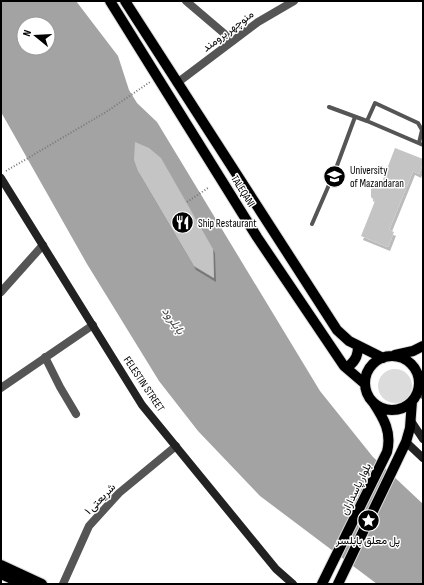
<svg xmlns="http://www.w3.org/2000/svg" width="424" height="585" viewBox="0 0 424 585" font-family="'Sofia Sans Condensed',Vazirmatn,sans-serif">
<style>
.green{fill:#dcdcdc}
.water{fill:#a3a3a3;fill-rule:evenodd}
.building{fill:#c4c4c4;filter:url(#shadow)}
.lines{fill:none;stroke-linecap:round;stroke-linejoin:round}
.primary-casing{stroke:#dbdbdb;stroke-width:12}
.path{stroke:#777;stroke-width:2;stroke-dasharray:1 2;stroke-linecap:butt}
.lane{stroke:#555;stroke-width:4}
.street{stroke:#555;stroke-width:8}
.secondary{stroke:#222;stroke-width:8}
.primary{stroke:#000;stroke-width:10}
.labels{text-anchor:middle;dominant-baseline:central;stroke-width:3;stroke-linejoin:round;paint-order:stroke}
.street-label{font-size:11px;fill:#000;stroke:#fff}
.poi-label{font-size:11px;fill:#000;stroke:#fff;text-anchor:start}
.water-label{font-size:12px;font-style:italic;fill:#444;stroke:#fff}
</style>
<defs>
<filter id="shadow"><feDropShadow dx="2" dy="4" stdDeviation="0" flood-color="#0004"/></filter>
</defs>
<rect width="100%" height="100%" fill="#fff"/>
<path class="green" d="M378 386a17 17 0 1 1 34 0a17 17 0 1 1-34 0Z"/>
<path class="water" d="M1,1H76L118,56L129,90L137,103L157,122L320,391L373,457L423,504V584H377L260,496L198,431L159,381L87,264L1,112ZM24,24H48V48H24Z"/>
<path class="building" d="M135,142L149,148L161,158L213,249L214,278L194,266L138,171L134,160Z
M395,148L423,159V163L419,174L413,171L389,230L394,232L388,247L361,236L375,201L371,197V189L376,183L382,182Z"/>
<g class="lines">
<defs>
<path id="primary" d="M110,1L257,237L344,366L365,384
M125,1L337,330L349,341L383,358
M395,355L413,351L423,346
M365 383a27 27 0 1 1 54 0a27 27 0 1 1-54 0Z
M344,366H349C356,360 358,355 358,346
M1,565L42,584
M1,574L23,584
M322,584L387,452C392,432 384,419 373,402
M338,584L406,442L410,428L412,401"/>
</defs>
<use href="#primary" class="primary-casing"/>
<path class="path" d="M6,171L106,112L150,82
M187,202L208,188"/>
<path class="lane" d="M329,107L367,121L423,145
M367,121L375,103L418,123L422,130L419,143
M312,224L335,171L355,117"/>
<path class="street" d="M186,1L233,41
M177,83L258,22L294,1
M1,292L43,245
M45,357L60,387L76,414
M1,388L93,325
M417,392L423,395
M63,584L89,526L119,493L176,446"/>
<path class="secondary" d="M1,178L142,405L276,569L293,584
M411,421L423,439
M406,442L423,458"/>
<use href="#primary" class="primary"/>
</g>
<defs>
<symbol id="university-disc" viewBox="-11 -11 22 22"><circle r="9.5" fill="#000" stroke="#fff"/><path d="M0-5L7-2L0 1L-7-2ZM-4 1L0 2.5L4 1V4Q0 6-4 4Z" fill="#fff"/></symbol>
<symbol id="restaurant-disc" viewBox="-11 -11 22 22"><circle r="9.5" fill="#000" stroke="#fff"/><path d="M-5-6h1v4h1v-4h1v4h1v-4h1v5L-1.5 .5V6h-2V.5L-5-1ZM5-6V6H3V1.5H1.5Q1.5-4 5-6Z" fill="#fff"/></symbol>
<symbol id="sight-disc" viewBox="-11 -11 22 22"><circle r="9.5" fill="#000" stroke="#fff"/><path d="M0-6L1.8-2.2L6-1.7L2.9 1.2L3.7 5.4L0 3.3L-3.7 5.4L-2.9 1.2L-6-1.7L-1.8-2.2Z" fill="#fff"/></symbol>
</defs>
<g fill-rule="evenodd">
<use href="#university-disc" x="322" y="164" width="25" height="25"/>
<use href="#restaurant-disc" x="170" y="210" width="25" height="25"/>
<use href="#sight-disc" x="356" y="508" width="25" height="25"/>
</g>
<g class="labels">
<g class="street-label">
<text transform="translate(228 31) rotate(-37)">منوچهر برومند</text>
<text transform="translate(243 191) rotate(58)">TALEQANI</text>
<text transform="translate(144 384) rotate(56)">FELESTIN STREET</text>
<text transform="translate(356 489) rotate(-64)">بلوار پاسداران</text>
<text transform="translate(100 499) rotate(-46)">شریعتی ۱</text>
</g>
<g class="poi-label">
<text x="350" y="170">University<tspan x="350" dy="13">of Mazandaran</tspan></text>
<text x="198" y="223">Ship Restaurant</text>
<text x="368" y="540" text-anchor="middle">پل معلق بابلسر</text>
</g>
<g class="water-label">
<text transform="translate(173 321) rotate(56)">بابلرود</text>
</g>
</g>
<rect width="424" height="585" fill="none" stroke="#000000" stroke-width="4"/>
<g transform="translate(36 36) rotate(288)"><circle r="19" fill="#ffffff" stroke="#999999"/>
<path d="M0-3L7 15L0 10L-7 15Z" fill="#000000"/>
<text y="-6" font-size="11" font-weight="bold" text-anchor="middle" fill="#000000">N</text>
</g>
</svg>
